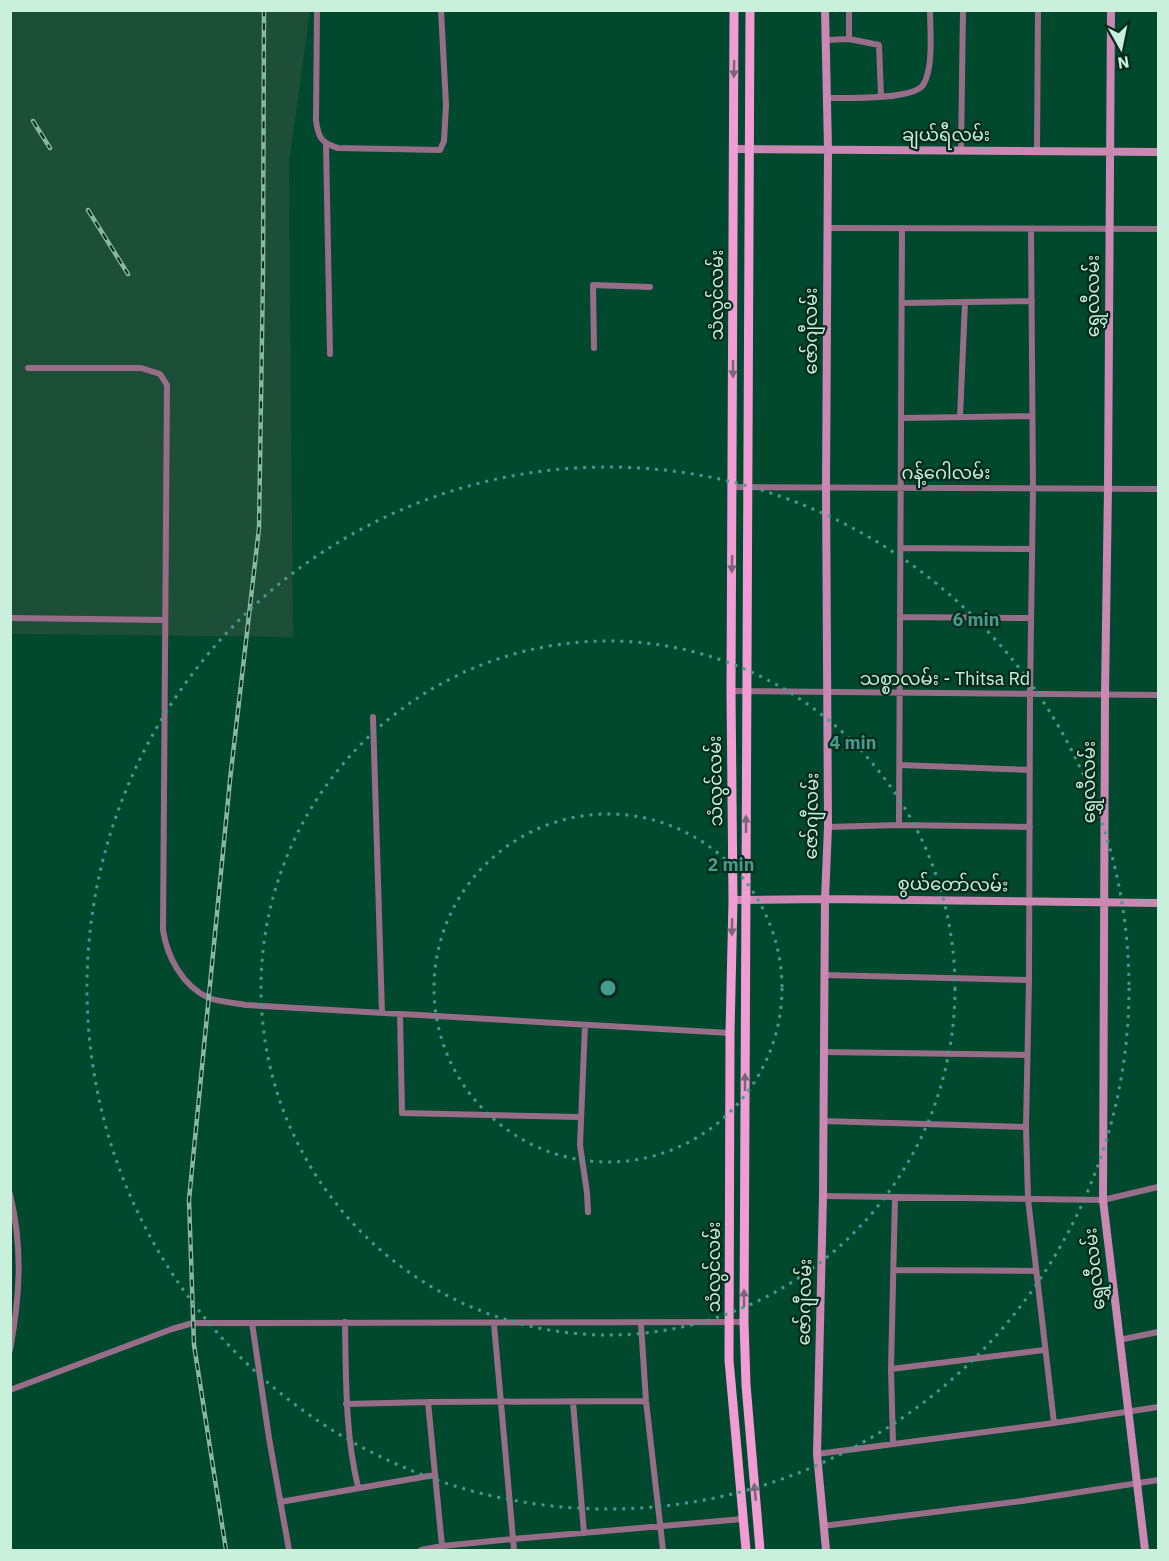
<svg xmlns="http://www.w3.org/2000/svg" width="1169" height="1561" viewBox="0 0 1169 1561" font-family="'IBM Plex Sans','Noto Sans Myanmar',sans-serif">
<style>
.built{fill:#1d4e38}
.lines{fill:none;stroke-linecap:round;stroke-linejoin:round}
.street{stroke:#986d88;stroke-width:6}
.secondary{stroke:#ca88b3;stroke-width:8}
.primary{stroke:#f19cd3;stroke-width:9}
.rail-casing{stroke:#86b8a1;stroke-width:4.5}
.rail{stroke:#062a1b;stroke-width:2;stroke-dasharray:7;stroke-linecap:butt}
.oneway{fill:#7c6377}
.ring{fill:none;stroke:#479b8e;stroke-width:3;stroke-dasharray:3 6}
.labels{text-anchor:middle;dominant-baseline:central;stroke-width:4.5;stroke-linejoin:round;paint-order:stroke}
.street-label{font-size:18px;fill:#c9f0da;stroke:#062a1b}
.centre{fill:#479b8e;stroke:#062a1b;stroke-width:3}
.ring-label{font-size:18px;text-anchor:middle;font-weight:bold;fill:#479b8e;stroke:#062a1b;stroke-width:4.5;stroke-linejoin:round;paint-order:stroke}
</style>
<rect width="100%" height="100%" fill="#00482e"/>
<path class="built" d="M11,11H310L289,163L293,637L11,634Z"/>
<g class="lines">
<path class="street" d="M317,10L316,120C318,137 321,143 338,148L440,150L444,141L446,105L441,10
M849,39L879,45L881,96
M826,40L849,39V10
M827,98C846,98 913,100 923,85C934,68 930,30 930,10
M326,144L330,354
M961,150L963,10
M1037,151L1038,10
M827,228L1158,229
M1031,229L1033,488L1030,694L1029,980L1026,1127L1028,1199L1054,1423
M902,303L1032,301
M594,348L593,285L650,287
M28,368H141L160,374L167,385L163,930C167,956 182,986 209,998C221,1002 234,1003 246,1005L730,1033
M960,417L965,302
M901,418L1032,416
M733,487L1158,489
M901,548L1032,549
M900,617L1031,618
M10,618L165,620
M731,691L1158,695
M373,717L382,1013
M900,765L1030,770
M899,825L902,228
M828,827L899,825L1030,827
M825,975L1029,980
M400,1014L402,1113L580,1117
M585,1025L580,1145L587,1193L588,1212
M823,1052L1027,1055
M823,1121L1026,1127
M10,1194C23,1248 20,1296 10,1350
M823,1196L1103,1200L1158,1187
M894,1270L1036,1271
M345,1322C346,1378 345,1433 358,1487
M252,1323L269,1438L289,1550
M494,1324L514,1550
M641,1324L646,1401L663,1550
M1119,1340L1158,1332
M891,1369L1044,1350
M10,1390L172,1329L193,1323L744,1322
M428,1402L442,1546
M573,1402L584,1533
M346,1404L428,1402L646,1401
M893,1444L891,1369L895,1197
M817,1454L1054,1423L1158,1407
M280,1502L434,1475
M823,1526L1022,1501L1158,1480
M421,1550L442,1546L513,1539L743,1519"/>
<path class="secondary" d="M825,10L828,149L826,487L828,827L825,899L823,1196L817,1454L826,1550
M1111,10L1108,488L1105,694L1103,1200L1145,1550
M733,149L1158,152
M733,900L825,899L1158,903"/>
<path class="primary" d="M734,10L731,691L733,900L730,1033L729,1360L746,1550
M750,10L744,1322L746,1385L760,1550"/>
<defs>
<path id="rail" d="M33,121L50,148
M88,210L128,274
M226,1550L194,1345L189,1200L230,780L259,528L263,274L264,10"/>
</defs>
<use href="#rail" class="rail-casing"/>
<use href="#rail" class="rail"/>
</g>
<defs><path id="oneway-solid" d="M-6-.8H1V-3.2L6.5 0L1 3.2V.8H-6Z" transform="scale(1.5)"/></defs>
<g class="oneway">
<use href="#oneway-solid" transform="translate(734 69) rotate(91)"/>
<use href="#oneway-solid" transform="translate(733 369) rotate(90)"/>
<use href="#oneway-solid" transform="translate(732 564) rotate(91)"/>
<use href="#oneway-solid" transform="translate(746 824) rotate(-90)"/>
<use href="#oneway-solid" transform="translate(732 927) rotate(91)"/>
<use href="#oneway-solid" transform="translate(745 1082) rotate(-90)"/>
<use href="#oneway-solid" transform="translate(744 1298) rotate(-90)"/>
<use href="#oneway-solid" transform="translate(755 1492) rotate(-96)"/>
</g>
<g class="ring">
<circle cx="608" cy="988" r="174"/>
<circle cx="608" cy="988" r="347"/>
<circle cx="608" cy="988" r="521"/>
</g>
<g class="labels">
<g class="street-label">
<text x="946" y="134">ချယ်ရီလမ်း</text>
<text transform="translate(716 295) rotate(-90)">သံလွင်လမ်း</text>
<text transform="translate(1092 296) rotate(-90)">ရွှေလီလမ်း</text>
<text transform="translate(810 331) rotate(-90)">ဇော်ဂျီလမ်း</text>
<text x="946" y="472">ဂန့်ဂေါလမ်း</text>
<text x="945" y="678">သစ္စာလမ်း - Thitsa Rd</text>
<text transform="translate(715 781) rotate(-91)">သံလွင်လမ်း</text>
<text transform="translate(1088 782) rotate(-90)">ရွှေလီလမ်း</text>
<text transform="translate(811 816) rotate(-89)">ဇော်ဂျီလမ်း</text>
<text transform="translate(953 884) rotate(1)">စွယ်တော်လမ်း</text>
<text transform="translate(713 1267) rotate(-90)">သံလွင်လမ်း</text>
<text transform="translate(1094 1269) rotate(-96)">ရွှေလီလမ်း</text>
<text transform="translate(804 1302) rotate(-89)">ဇော်ဂျီလမ်း</text>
</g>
</g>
<circle cx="608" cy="988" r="9" class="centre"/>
<g class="ring-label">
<text x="976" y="626">6 min</text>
<text x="853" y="749">4 min</text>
<text x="731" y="871">2 min</text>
</g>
<rect width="1169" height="1561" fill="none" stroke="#c9f0da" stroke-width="24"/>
<g transform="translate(1121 48) rotate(171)" stroke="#062a1b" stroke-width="4.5" paint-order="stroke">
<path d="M0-4.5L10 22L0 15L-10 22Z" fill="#c9f0da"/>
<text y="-9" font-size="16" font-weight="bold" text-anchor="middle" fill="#c9f0da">N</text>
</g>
</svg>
